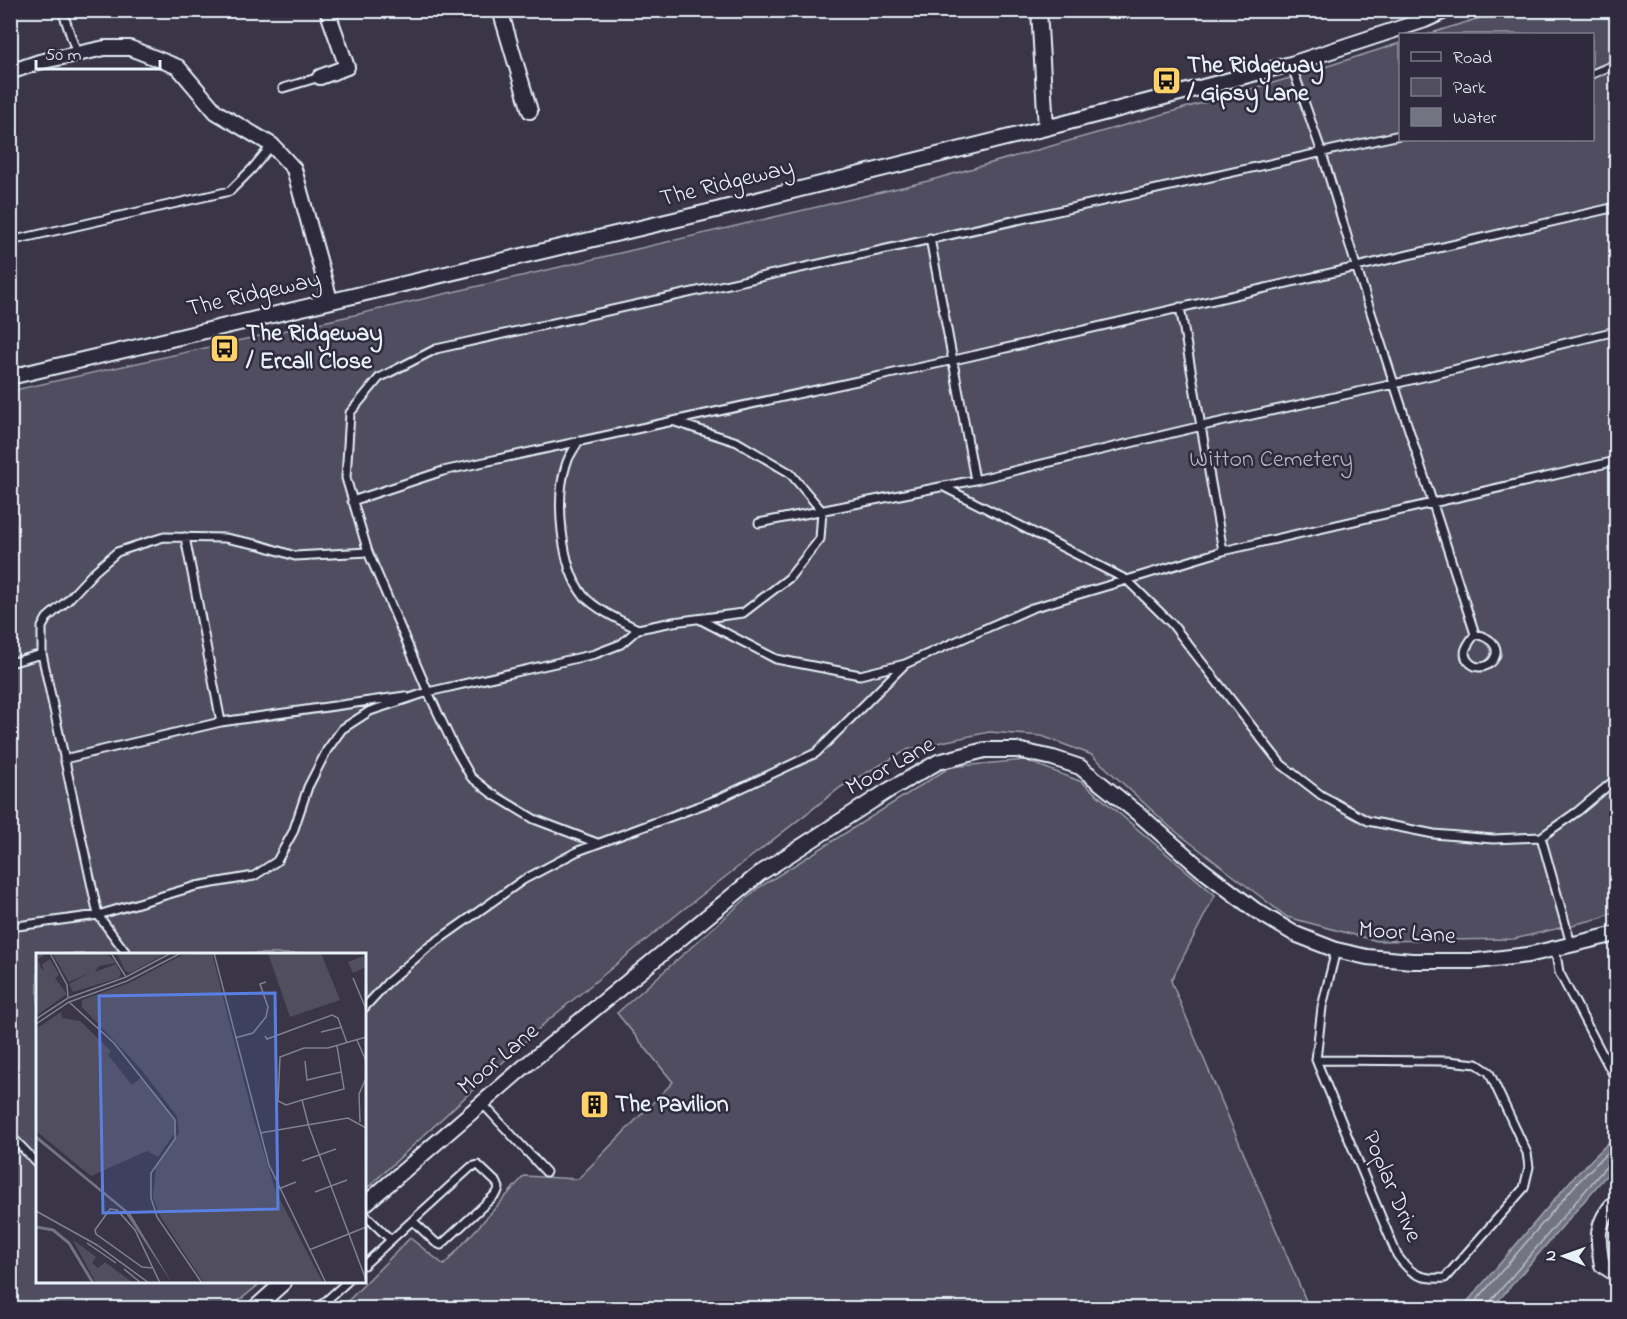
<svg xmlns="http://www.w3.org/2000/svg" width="1627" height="1319" viewBox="0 0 1627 1319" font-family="'Indie Flower',sans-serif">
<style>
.green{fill:#504e5f;stroke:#9ca0ac;stroke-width:1.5}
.water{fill:#737482;stroke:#a2a6b1;stroke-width:1.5}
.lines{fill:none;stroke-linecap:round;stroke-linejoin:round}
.shore{stroke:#b9bfc9;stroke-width:1.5}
.service-casing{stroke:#e8f1f8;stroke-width:11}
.minor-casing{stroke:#e8f1f8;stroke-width:18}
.service{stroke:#2f2a3d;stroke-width:7}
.minor{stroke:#2f2a3d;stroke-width:14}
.labels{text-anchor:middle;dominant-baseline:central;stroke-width:5;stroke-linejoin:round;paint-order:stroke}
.poi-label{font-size:24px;font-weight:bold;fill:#e8f1f8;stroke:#2f2a3d;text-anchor:start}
.street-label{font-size:24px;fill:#e8f1f8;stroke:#2f2a3d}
.park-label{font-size:24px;fill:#b3b8c2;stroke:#2f2a3d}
.inset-river{fill:none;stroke:#737482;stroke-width:3}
.inset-road{fill:none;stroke:#80818e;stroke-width:1.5}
.view{fill:#5a7fe2;fill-opacity:0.15;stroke:#5a7fe2;stroke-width:3}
.inset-edge{fill:none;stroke:#e8f1f8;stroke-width:3}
</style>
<rect width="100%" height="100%" fill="#3a3648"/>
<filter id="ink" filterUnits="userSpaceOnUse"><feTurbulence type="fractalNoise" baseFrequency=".0167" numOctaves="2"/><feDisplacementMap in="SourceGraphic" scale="12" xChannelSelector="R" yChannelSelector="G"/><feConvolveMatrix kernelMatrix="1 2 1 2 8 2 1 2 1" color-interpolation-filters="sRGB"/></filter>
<g filter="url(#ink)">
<path class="green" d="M1503,11H1616V911L1601,918L1514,939L1377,941L1287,917L1170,827L1092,755L1042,736L989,732L909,749L841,787L680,912L546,1022L365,1190L364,954H38V1282H262L230,1308H11L10,391L350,316L928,181L1290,78L1400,43V140H1592V34H1428Z
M1025,760L1082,782L1215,895L1171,981L1309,1308H341L410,1238L444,1265L524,1176L578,1179L673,1082L617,1013L758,888L950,767Z"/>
<path class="water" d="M1616,1135V1164L1492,1308H1462L1572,1179Z"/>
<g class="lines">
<path class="shore" d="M1470,1308L1577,1183L1616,1144
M1488,1308L1490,1302L1603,1170L1611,1161L1616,1160"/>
<defs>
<path id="service" d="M62,10L77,54
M1291,64L1322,153L1356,266L1475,634
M1592,74L1616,64
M283,88L320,77
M930,238L975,480
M10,241L230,191L252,169L272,145
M1180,307L1223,551
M579,441C574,449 568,457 566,465C555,499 561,567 583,595C595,609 621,621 638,629L673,622L743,613L789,578L820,539L822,511L790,473L737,442L675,422
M944,487L1127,580L1223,551L1616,461
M352,501L443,471L954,360L1616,207
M759,523L975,480L1202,426L1394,384L1616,331
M185,537L221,722
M368,552L428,692L454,747L471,777L491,793L534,819L597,843
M699,619L776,659L860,675L905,664
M1475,634C1516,643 1488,679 1470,663C1459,653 1469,643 1475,634Z
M42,654L98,915L127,954
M10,663L42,654V627L47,618L67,601L95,571L117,552L138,545L164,537L225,538L260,545L295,556L368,552L346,478L350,413L379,378L436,349L1400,135
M64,759L221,722L405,696
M1541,837L1571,944
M10,927L98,915L196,886L254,876L277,861L293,832L308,787L327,750L342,729L370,711L428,692L595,654L621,644L638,629
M1555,948L1559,972L1616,1080
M364,1008L387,983L427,948L523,880L578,851L718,799L816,753L905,664L1032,608L1127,580L1172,624L1281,764L1321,795L1368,821L1434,834L1493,839L1541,837L1578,811L1616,779
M1316,1060L1448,1061L1477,1064L1489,1072L1527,1153L1529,1167L1524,1188L1445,1278C1421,1280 1410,1274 1397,1255L1316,1060L1322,1007L1336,950
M482,1103L546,1172
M10,1135L38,1164
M364,1214L391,1240L471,1167L478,1165L497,1183L499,1188L497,1193L441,1245L435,1242L413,1221
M364,1265L391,1240
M318,1308L347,1282"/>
<path id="minor" d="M500,10L530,111
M1039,10L1046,128
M10,72L39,62L105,48H130L178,67L216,112L272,145L294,169L330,300
M320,77L347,67L327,10
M10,377L708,212L1046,128L1291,64L1425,20L1447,10
M1616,1201C1595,1223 1597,1237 1602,1265L1616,1274
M364,1205L525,1066L759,874L889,790L938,762L985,750H1017L1053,758L1080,767L1140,815L1200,868L1255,910L1295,934L1336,950L1367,957L1412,961H1477L1528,955L1616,934
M255,1308L284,1282"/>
</defs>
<use href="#service" class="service-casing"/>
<use href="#minor" class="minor-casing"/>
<use href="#service" class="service"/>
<use href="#minor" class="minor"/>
</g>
</g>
<defs>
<symbol id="bus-square" viewBox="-11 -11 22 22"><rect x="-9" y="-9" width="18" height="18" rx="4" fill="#ffd166" stroke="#2f2a3d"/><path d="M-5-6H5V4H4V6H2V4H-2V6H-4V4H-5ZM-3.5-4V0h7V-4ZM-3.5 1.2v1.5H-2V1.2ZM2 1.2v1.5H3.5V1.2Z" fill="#111"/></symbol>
<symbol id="building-square" viewBox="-11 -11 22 22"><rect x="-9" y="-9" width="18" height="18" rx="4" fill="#ffd166" stroke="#2f2a3d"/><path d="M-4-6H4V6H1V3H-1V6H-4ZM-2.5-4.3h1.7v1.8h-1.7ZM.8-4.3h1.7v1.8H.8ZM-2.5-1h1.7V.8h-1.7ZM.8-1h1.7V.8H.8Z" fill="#111"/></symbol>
</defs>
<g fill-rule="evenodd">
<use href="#bus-square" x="1150" y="64" width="33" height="33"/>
<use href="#bus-square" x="208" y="332" width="33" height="33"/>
<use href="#building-square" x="578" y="1088" width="33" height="33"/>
</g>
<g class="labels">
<g class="poi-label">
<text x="1187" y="66">The Ridgeway<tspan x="1187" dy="28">/ Gipsy Lane</tspan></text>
<text x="246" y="334">The Ridgeway<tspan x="246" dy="28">/ Ercall Close</tspan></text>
<text x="615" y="1105">The Pavilion</text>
</g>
<g class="street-label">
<text transform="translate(727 184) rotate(-14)">The Ridgeway</text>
<text transform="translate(254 295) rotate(-13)">The Ridgeway</text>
<text transform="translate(891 767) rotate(-29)">Moor Lane</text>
<text transform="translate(1407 934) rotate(4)">Moor Lane</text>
<text transform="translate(499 1060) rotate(-40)">Moor Lane</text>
<text transform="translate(1391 1187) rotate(67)">Poplar Drive</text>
</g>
<g class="park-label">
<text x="1271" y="460">Witton Cemetery</text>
</g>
</g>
<g transform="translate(36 953)">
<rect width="330" height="330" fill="#3a3648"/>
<path d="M0,0L10,1L2,6L5,15L8,18L6,11L14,6L23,22L19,25L31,41L0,63ZM16,0H71L80,10L63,13L59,19L80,11L85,20L83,25L37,39L33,31L55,19L33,29ZM81,0H129V1L94,20L89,18ZM176,0L217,164L240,239L287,330H168L124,263L117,244L120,213L143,180L141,163L104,115L46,54V47L93,30L146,2ZM232,0H285L304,47L254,64ZM330,2V14L317,20L312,9ZM25,59L26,65L44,68L75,98L72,102L96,132L105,125L122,143L139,168L140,178L122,204L111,198L55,223L0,178V76ZM37,287L60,304L56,310L62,315L69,309L97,330H60Z" fill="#504e5f"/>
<path d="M0,182L94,260L136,330L89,259L0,186Z" fill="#737482"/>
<path class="inset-river" d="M0,274L17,277L33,290L57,330"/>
<path class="inset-road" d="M14,0L31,32L32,44M75,0L90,24M178,0L233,212L290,330M317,25L330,56M33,49L78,90L139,167V186L115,220V245L121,264L166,330M0,66L32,45L90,24L135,0M0,71L33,49L91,28L145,0M285,79L306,74M229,83L231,86L296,62L302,65L311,90M199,85L217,80L230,64L232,54L224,31L230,29M321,87L330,108M301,93L308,136L266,147L273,174L330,327M269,108L271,127L305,119M266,147L250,152L242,148L244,104L268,95H292L330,84M324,169L323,141L330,125M224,180L312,165L330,175M266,208L300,196M242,236L260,229M279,239L311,227M0,258L61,292L113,330M51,290L80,310M273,297L330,274M116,315L106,314L60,281L59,277L74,256L81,257L99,277L124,330M88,316L105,330"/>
<path class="view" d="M239,40L242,256L67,260L63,43Z"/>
<rect width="330" height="330" class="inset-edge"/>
</g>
<rect width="1627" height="1319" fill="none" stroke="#2f2a3d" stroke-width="36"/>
<rect x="18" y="18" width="1591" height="1283" fill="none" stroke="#e8f1f8" stroke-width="2" filter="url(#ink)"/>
<rect x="1399" y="33" width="195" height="108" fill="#2f2a3d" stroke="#797a88" stroke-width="1.5"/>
<rect x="1411" y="52" width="30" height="9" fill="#2f2a3d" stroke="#797a88" stroke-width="1.5"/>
<text x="1453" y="63" font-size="18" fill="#e8f1f8">Road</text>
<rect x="1411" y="78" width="30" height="18" fill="#504e5f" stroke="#797a88" stroke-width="1.5"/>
<text x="1453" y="93" font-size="18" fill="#e8f1f8">Park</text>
<rect x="1411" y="108" width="30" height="18" fill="#737482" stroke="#797a88" stroke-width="1.5"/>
<text x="1453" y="123" font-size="18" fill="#e8f1f8">Water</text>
<g transform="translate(1564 1256) rotate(271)" stroke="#2f2a3d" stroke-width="4.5" paint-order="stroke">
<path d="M0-4.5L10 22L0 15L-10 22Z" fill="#e8f1f8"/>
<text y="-9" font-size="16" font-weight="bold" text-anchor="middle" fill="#e8f1f8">N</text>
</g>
<path d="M36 60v9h124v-9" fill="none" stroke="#e8f1f8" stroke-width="3"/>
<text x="45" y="60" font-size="18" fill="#e8f1f8" stroke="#2f2a3d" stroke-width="4.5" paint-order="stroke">50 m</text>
</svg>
